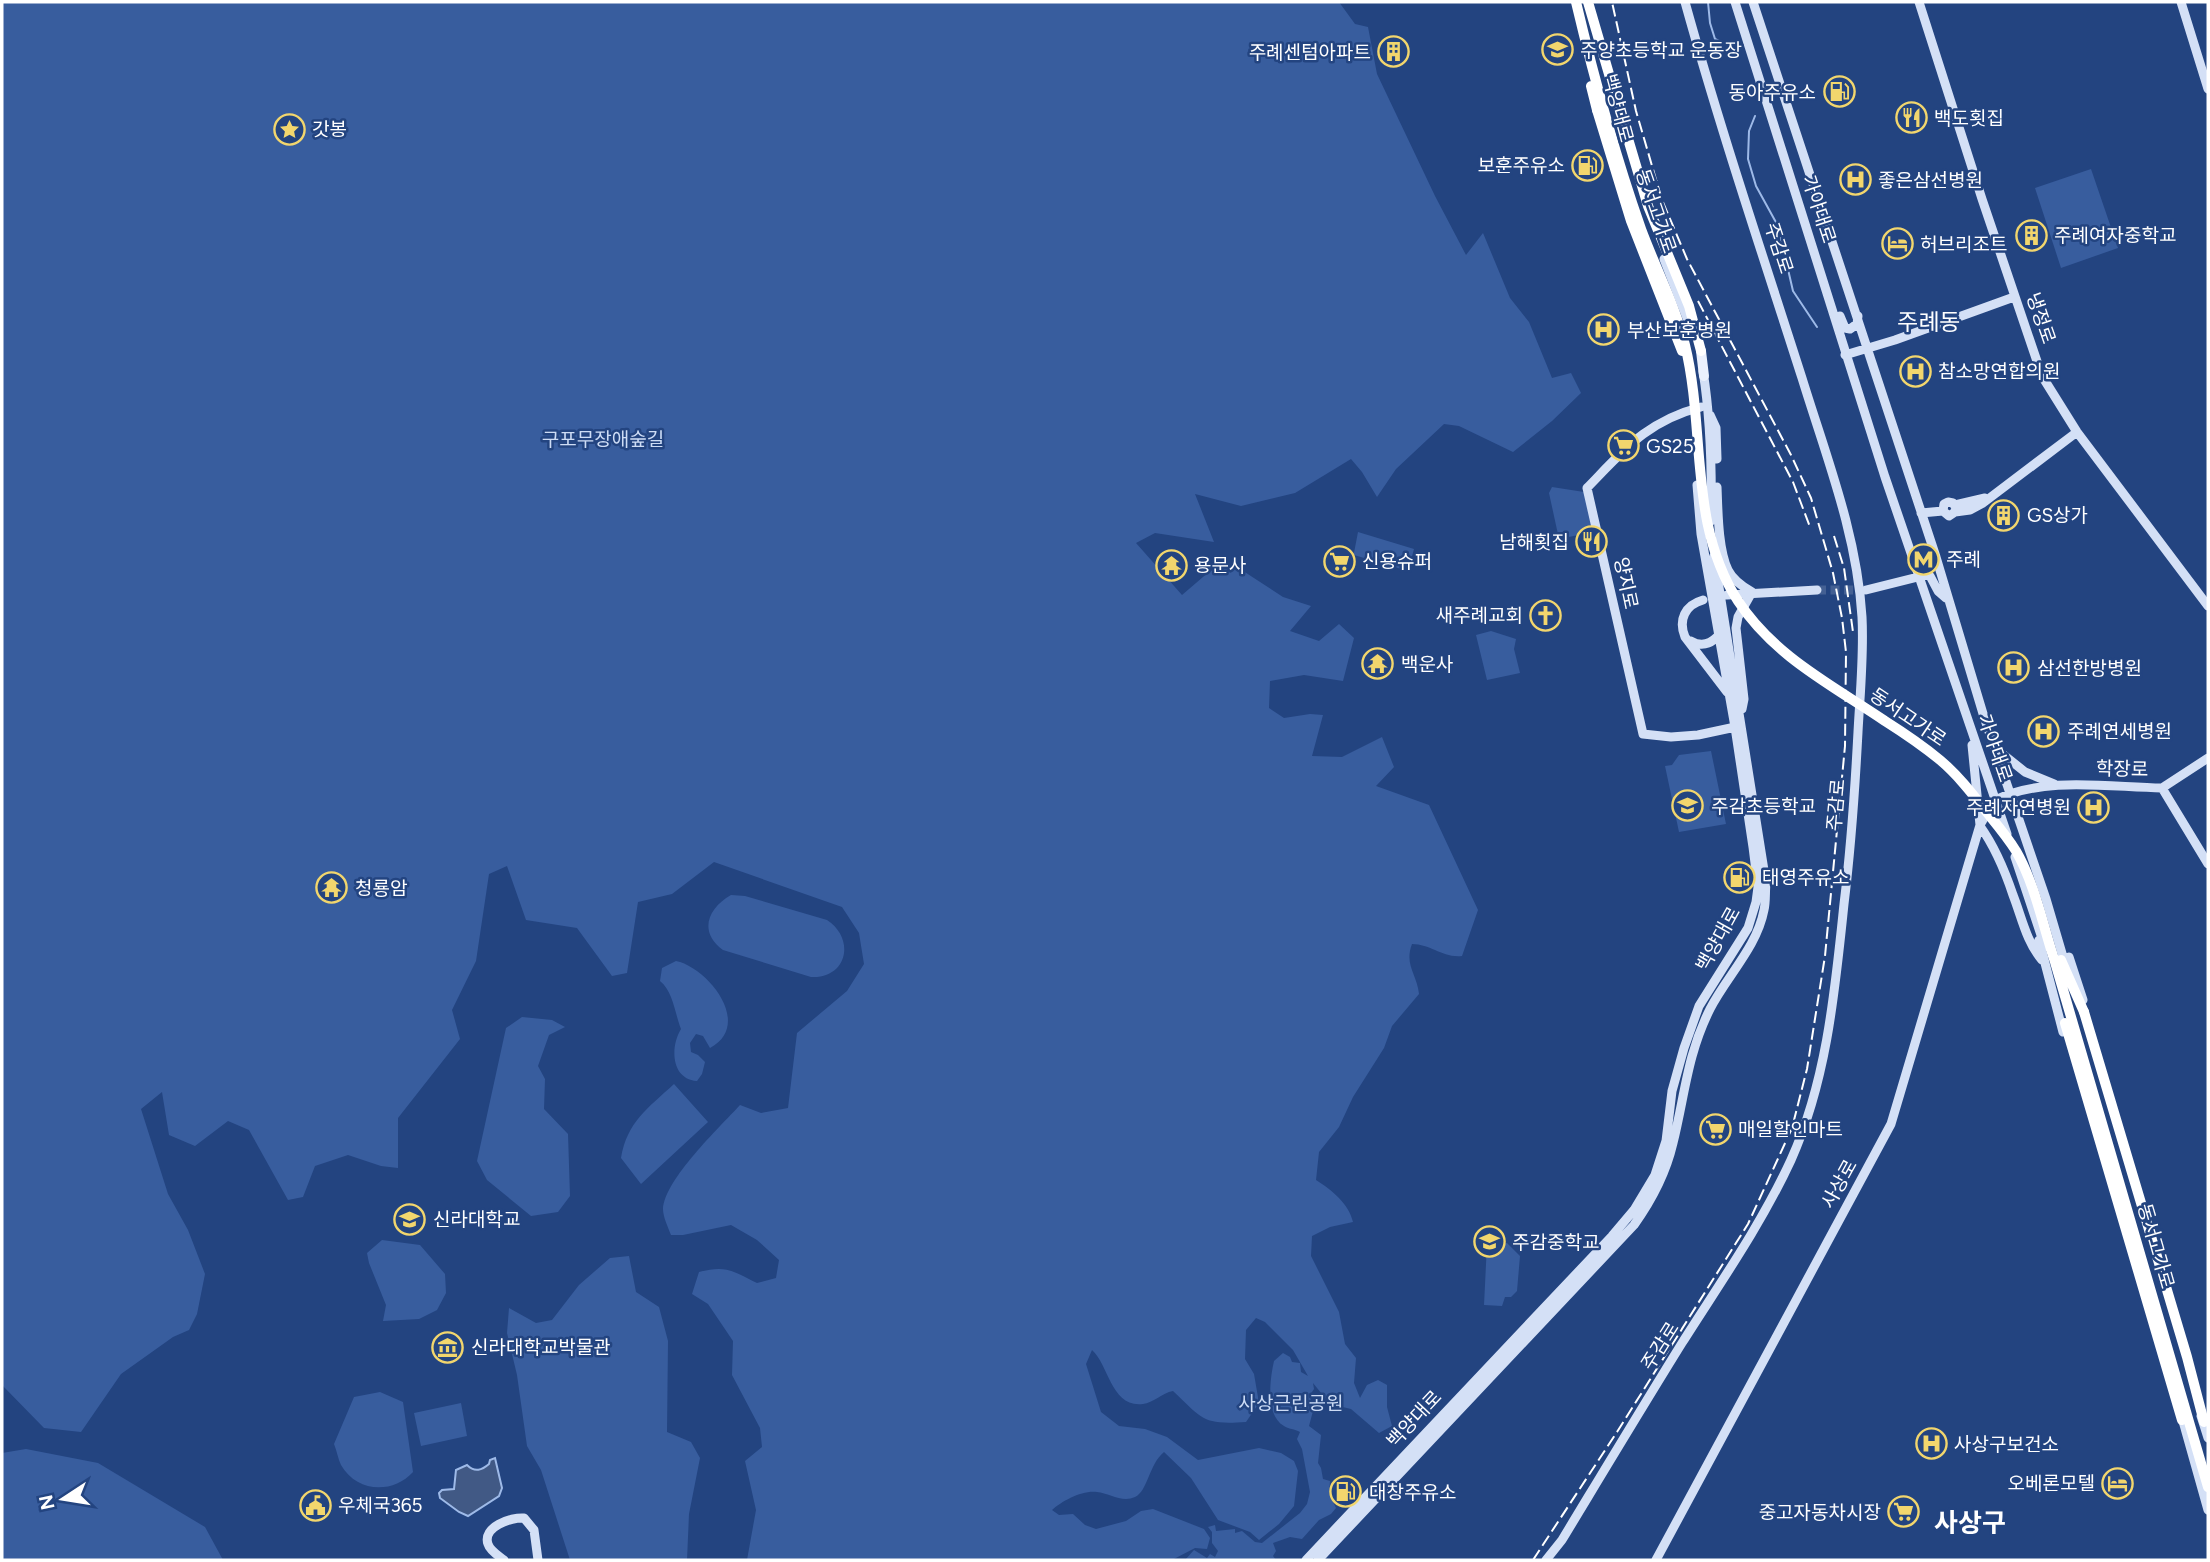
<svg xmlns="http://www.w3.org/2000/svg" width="2210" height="1562" viewBox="0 0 2210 1562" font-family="Figtree,'Noto Sans KR',sans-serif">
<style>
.green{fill:#385d9e}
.water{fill:#415985;stroke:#9ebae8;stroke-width:2}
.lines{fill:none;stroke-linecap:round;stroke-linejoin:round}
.stream{stroke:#9ebae8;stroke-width:2}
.secondary-tunnel{stroke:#446093;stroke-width:9;stroke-dasharray:9 4.5;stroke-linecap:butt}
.secondary{stroke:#d4e0f6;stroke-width:9}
.primary{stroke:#ebf1fd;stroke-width:10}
.highway{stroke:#fff;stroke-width:10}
.rail{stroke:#fff;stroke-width:2;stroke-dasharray:12 5;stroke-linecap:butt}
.highway-bridge{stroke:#fff;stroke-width:10}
.labels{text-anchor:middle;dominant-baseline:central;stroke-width:5;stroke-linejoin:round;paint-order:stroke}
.poi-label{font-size:19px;fill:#fff;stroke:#234480;text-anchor:start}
.street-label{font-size:19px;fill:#fff;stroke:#234480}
.park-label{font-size:19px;fill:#cddcf5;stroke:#234480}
.quarter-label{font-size:23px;fill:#fff;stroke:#234480}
.district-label{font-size:26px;font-weight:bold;fill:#fff;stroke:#234480}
</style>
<rect width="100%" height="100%" fill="#234480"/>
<path class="green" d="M2,2H1339L1355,24L1368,27L1377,74L1435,196L1466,255L1483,233L1510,298L1529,322L1552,378L1571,373L1581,393L1552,421L1513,452L1459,426L1444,424L1396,469L1377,497L1362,472L1351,459L1295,493L1241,506L1195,494L1214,542L1155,533L1136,543L1182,595L1210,571L1237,567L1283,597L1311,606L1290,631L1319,641L1339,624L1354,638L1343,681L1304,675L1270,681L1269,708L1284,718L1310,714L1323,715L1312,756L1342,757L1382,737L1394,767L1376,786L1429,805L1478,910L1462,956C1442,958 1431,944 1412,944C1404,965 1417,974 1419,994L1392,1026L1384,1048L1353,1097L1339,1127L1319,1152L1316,1180C1332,1190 1349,1204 1353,1222L1330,1227L1312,1236L1311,1256L1339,1312L1345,1344L1356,1358L1354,1383L1360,1398L1367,1385L1378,1380L1387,1385V1407L1392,1426L1379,1433L1351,1409L1330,1404L1313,1383L1314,1389L1310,1395L1313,1411L1309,1426L1321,1435L1318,1463L1321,1468L1323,1479L1330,1481L1329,1494L1336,1508L1331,1514L1319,1520L1302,1539L1290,1537L1273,1543L1276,1551L1273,1556L1276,1560H1185L1194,1550L1207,1558L1210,1554L1215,1557L1218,1551L1212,1543V1532L1208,1527L1215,1525L1216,1531L1235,1529V1533L1242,1531L1255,1542L1262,1543L1300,1513L1307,1504L1310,1492L1302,1449L1297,1439L1300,1432C1295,1429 1288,1429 1284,1426C1265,1415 1270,1379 1274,1361L1283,1353L1290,1357L1292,1362L1300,1363L1301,1372L1308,1376L1293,1350L1265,1322L1256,1318L1246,1330L1245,1359L1254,1374L1259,1403L1246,1422C1202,1425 1203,1419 1173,1391C1162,1393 1153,1403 1143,1404C1111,1408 1109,1365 1092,1350L1086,1364L1101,1412L1119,1426L1145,1429L1167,1437L1198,1460L1259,1448L1281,1453L1294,1461L1298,1471L1294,1506L1279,1524L1259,1540L1250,1532L1218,1520L1191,1478L1164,1452C1149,1464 1148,1491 1135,1497C1122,1503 1109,1493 1097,1492C1082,1490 1062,1501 1052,1510L1059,1515L1073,1514L1085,1525L1096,1529L1126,1521L1141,1511L1153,1509L1204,1529L1210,1538L1207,1549L1195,1548L1172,1560H747L756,1510L745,1461L762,1447L760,1428L732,1375L733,1341L708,1304L692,1294L699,1272C727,1265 732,1271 757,1283L776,1278L779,1260L757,1240L731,1225L683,1235H671C668,1227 663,1217 663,1209C665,1179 719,1128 740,1105L761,1113L788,1108L797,1033L847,991L864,964L859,933L842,907L714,862L672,894L638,902L627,973L612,976L577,928L526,920L507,866L489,874L476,961L452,1010L460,1039L398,1118V1168L381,1166L348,1155L315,1166L303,1197L288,1200L249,1130L228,1121L195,1146L169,1135L162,1092L141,1109L168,1194L188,1230L205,1274L197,1314L189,1330L173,1337L121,1374L81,1432L44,1428L2,1385Z
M2091,169L2118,248L2061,268L2035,188Z
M1552,487L1584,492L1593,532L1559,539L1549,493Z
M1358,532L1414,549L1408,571L1354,555L1353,558Z
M1491,631L1516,639L1514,649L1520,673L1487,680L1476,635Z
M1711,751L1726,824L1679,832L1665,766L1672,765L1679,755Z
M731,895L745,896L827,920C856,939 847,979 811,977L723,950C698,932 708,908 731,895Z
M676,961C707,967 754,1024 710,1048L703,1036L696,1034L690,1043L691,1052L698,1055L705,1062L702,1074L697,1081C671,1079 670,1047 681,1029C675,1014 673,991 660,981L662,968Z
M522,1017L552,1020L565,1027L549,1035L538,1066L545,1079L544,1109L568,1134L570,1196L558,1212L531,1216L487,1180L477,1161L506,1028Z
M674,1084L708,1122L641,1184L621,1158C627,1122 648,1108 674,1084Z
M382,1240L420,1245L445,1274L446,1293L437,1310L419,1319L383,1321L386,1305L369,1263L367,1253Z
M1507,1243L1520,1256L1517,1291L1511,1297H1505L1502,1306L1484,1305L1487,1244Z
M629,1256L636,1292L659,1307L668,1341L667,1432L691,1442L700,1458L689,1514L687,1560H570L541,1470L527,1446L517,1375L507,1333L509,1308L536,1323L552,1320L579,1285L610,1258Z
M380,1392L403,1402L413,1472C393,1494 357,1493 341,1465C338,1459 337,1451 334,1444L354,1397Z
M461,1403L467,1436L421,1446L414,1413Z
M26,1449L98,1463L205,1527L223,1560H2V1453Z"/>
<path class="water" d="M495,1458L502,1488L499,1496L468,1516L459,1512L440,1498L439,1493L442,1490L454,1489L456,1470L467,1465C475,1473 482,1470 489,1464L490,1460Z"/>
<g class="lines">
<path class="stream" d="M1708,2L1710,23L1715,39L1737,50
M1755,116L1749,131L1748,159L1756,186L1778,226L1793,291L1817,327"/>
<path class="secondary-tunnel" d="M1817,590H1865"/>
<path class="secondary" d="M1735,2L1885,477L2007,834
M1753,2L1936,557L1984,717L2046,899L2066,967
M1919,2L1982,199L2042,376L2077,432L2208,606
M2181,2L2208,89
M1664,259L1691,328
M1840,316L1845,328L1850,329L1857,324L1858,316
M1845,355L1895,340L2014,297
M1703,371C1711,421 1712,471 1711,521
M1701,407C1647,421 1624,450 1587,488L1643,734L1671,737L1698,735L1740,726
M1710,415L1716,428L1717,459
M1717,487C1718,511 1718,549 1728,570C1733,580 1743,587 1752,592L1738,617L1736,628L1744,699L1742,709
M1955,505L1985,498
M1955,512L1970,510L1983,503L2077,432
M1921,513L1943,511L1949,516L1955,512L1956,508L1953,503L1948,502L1944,504L1943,511
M1866,590L1926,575L1930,576L1938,591L1946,598
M1727,595L1817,590
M1703,600C1685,605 1678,620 1685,637L1727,692
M1691,641C1701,647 1710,644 1717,637
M1972,745L1980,825
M1995,748L2025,772L2054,784
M2162,788L2208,758
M1995,800C2045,776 2107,787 2162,788L2208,864
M1980,826C1995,847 2005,871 2013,895C2022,918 2026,941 2042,960
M2015,857L2045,947
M2039,940L2063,1032
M2069,957L2083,1000
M2181,1414L2208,1510
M2201,1416L2208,1438
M504,1560C499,1556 490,1551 488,1544C482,1527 511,1517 524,1518L534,1530L538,1560
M1306,1560L1612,1236L1634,1210L1655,1175L1666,1141L1672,1091L1684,1048L1699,1006L1748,928L1756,902L1758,887L1753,847L1735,727L1701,534L1697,485
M1318,1560L1634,1225C1652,1200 1666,1173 1673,1143C1685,1095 1687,1055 1710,1009C1727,976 1757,947 1764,910C1766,902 1765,892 1766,883L1714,556
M1546,1560L1562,1540C1602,1474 1641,1409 1682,1343C1720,1283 1761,1225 1791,1160C1827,1080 1835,990 1844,904C1851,847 1855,789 1858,732C1860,694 1864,655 1862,617C1857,534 1826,456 1802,378C1762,253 1720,128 1685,2
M1656,1560L1891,1124L1980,825L1990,808"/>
<path class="primary" d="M1701,351L1704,376"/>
<path class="highway" d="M1618,105L1648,206L1689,306L1701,351
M1597,110L1631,221L1682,351
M2084,1012L2187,1357L2204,1422
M2065,1023L2182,1420"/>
<path class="rail" d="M1698,301L1793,482L1810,527
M1834,536L1844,568L1853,632
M1533,1560L1617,1432L1748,1224L1792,1128L1807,1069L1825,956L1845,746L1846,652L1842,618L1833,573L1811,498L1791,455L1687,259L1662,200L1636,111L1612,2"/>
<path class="highway-bridge" d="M1576,2C1594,78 1615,155 1641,229C1655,267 1675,305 1685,345C1706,430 1688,524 1738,601C1775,657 1832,685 1885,721C1904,733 1923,746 1940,760C1959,776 1974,796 1989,815C1998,826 2008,838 2016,851C2035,884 2043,926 2055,962L2208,1487
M1588,2L1618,105
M1591,86L1597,110
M2061,960L2084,1012"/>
</g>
<defs>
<symbol id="school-ring" viewBox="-11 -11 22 22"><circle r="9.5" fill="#234480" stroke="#f2d66d" stroke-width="1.5"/><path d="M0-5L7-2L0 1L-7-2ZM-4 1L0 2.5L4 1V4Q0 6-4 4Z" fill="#f2d66d"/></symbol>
<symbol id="building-ring" viewBox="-11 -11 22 22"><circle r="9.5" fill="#234480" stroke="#f2d66d" stroke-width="1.5"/><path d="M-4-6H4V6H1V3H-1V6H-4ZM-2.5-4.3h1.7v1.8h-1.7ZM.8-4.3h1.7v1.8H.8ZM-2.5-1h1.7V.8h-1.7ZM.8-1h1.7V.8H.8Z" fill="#f2d66d"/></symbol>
<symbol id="fuel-ring" viewBox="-11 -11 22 22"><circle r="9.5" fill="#234480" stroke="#f2d66d" stroke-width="1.5"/><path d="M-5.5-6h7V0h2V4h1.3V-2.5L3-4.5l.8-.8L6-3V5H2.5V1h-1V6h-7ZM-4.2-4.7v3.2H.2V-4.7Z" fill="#f2d66d"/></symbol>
<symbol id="restaurant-ring" viewBox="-11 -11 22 22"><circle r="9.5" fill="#234480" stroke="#f2d66d" stroke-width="1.5"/><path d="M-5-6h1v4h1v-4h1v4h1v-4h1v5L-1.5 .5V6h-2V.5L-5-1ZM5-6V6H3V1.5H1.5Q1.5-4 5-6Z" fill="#f2d66d"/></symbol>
<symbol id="sight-ring" viewBox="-11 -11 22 22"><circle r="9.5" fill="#234480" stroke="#f2d66d" stroke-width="1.5"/><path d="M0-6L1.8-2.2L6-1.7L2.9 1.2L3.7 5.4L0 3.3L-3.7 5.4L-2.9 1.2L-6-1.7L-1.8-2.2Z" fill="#f2d66d"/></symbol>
<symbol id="hospital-ring" viewBox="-11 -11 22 22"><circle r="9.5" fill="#234480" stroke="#f2d66d" stroke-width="1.5"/><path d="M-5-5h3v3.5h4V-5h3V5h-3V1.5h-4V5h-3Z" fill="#f2d66d"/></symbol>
<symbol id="hotel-ring" viewBox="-11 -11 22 22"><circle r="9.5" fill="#234480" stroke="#f2d66d" stroke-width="1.5"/><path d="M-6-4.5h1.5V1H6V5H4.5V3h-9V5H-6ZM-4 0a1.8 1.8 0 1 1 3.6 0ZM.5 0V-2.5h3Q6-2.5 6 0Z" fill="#f2d66d"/></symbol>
<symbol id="supermarket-ring" viewBox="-11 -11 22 22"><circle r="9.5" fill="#234480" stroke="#f2d66d" stroke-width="1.5"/><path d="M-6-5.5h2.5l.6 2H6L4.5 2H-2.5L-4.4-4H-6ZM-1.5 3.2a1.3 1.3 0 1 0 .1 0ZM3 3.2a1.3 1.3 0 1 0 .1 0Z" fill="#f2d66d"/></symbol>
<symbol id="metro-ring" viewBox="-11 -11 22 22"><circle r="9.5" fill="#234480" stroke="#f2d66d" stroke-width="1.5"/><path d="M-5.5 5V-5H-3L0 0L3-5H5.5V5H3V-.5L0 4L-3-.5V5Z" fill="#f2d66d"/></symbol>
<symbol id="temple-ring" viewBox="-11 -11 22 22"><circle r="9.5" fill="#234480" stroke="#f2d66d" stroke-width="1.5"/><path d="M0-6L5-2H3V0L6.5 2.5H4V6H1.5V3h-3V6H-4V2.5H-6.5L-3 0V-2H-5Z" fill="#f2d66d"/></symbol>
<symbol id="church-ring" viewBox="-11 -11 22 22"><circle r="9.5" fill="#234480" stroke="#f2d66d" stroke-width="1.5"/><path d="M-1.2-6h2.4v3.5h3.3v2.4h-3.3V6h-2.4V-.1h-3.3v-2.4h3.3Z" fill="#f2d66d"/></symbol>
<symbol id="university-ring" viewBox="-11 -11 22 22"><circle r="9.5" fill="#234480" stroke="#f2d66d" stroke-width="1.5"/><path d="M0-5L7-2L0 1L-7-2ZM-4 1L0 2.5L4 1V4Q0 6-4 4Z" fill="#f2d66d"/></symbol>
<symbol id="museum-ring" viewBox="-11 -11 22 22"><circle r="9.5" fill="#234480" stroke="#f2d66d" stroke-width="1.5"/><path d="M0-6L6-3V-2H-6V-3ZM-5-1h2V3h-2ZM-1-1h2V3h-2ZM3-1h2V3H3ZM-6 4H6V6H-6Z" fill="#f2d66d"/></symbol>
<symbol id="civic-ring" viewBox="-11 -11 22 22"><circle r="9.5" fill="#234480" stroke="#f2d66d" stroke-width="1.5"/><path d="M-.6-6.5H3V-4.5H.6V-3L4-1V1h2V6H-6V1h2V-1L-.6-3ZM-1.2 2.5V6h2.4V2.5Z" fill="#f2d66d"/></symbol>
</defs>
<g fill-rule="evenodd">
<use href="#school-ring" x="1540" y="32" width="35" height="35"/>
<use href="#building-ring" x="1376" y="34" width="35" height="35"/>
<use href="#fuel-ring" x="1822" y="74" width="35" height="35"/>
<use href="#restaurant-ring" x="1894" y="100" width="35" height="35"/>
<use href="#sight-ring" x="272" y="112" width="35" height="35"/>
<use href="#fuel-ring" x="1570" y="148" width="35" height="35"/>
<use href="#hospital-ring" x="1838" y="162" width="35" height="35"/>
<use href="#building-ring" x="2014" y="218" width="35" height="35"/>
<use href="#hotel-ring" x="1880" y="226" width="35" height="35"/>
<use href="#hospital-ring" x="1586" y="312" width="35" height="35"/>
<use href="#hospital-ring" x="1898" y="354" width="35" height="35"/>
<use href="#supermarket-ring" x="1606" y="428" width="35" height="35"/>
<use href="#building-ring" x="1986" y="498" width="35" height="35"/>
<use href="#restaurant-ring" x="1574" y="524" width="35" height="35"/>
<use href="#metro-ring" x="1906" y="542" width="35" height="35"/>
<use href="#supermarket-ring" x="1322" y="544" width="35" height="35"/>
<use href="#temple-ring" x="1154" y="548" width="35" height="35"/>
<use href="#church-ring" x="1528" y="598" width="35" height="35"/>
<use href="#temple-ring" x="1360" y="646" width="35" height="35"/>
<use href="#hospital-ring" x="1996" y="650" width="35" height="35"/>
<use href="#hospital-ring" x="2026" y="714" width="35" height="35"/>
<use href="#school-ring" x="1670" y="788" width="35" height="35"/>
<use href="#hospital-ring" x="2076" y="790" width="35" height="35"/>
<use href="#fuel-ring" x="1722" y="860" width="35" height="35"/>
<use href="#temple-ring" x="314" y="870" width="35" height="35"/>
<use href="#supermarket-ring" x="1698" y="1112" width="35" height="35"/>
<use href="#university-ring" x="392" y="1202" width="35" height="35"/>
<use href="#school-ring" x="1472" y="1224" width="35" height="35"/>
<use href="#museum-ring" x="430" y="1330" width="35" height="35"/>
<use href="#hospital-ring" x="1914" y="1426" width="35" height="35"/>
<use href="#hotel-ring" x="2100" y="1466" width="35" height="35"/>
<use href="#fuel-ring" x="1328" y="1474" width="35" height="35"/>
<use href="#civic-ring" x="298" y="1488" width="35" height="35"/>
<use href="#supermarket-ring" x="1886" y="1494" width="35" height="35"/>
</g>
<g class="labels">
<g class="poi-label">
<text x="1580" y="50">주양초등학교 운동장</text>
<text x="1371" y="52" text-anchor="end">주례센텀아파트</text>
<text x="1816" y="92" text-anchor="end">동아주유소</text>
<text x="1934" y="118">백도횟집</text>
<text x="312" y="129">갓봉</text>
<text x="1565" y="165" text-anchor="end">보훈주유소</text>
<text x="1878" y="180">좋은삼선병원</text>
<text x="2054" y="235">주례여자중학교</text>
<text x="1920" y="244">허브리조트</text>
<text x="1627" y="330">부산보훈병원</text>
<text x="1938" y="371">참소망연합의원</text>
<text x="1646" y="446">GS25</text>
<text x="2027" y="515">GS상가</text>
<text x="1569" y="542" text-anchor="end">남해횟집</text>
<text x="1946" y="559">주례</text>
<text x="1362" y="561">신용슈퍼</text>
<text x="1194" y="565">용문사</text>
<text x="1523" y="615" text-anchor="end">새주례교회</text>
<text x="1401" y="664">백운사</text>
<text x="2037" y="668">삼선한방병원</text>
<text x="2067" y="731">주례연세병원</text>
<text x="1711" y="806">주감초등학교</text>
<text x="2071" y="807" text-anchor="end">주례자연병원</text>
<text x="1762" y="877">태영주유소</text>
<text x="355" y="888">청룡암</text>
<text x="1738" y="1129">매일할인마트</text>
<text x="433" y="1219">신라대학교</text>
<text x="1512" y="1242">주감중학교</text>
<text x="471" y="1347">신라대학교박물관</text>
<text x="1954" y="1444">사상구보건소</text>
<text x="2095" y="1483" text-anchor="end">오베론모텔</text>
<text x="1369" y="1492">대창주유소</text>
<text x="338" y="1505">우체국365</text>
<text x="1881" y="1512" text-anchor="end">중고자동차시장</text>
</g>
<g class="street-label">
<text transform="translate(1618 108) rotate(75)">백양대로</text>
<text transform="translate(1819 209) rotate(72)">가야대로</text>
<text transform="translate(1656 211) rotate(71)">동서고가로</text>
<text transform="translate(1779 248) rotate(72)">주감로</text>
<text transform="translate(2041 318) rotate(71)">냉정로</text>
<text transform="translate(1626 583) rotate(78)">양지로</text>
<text transform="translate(1908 717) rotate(34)">동서고가로</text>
<text transform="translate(1995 748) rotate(71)">가야대로</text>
<text transform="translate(2122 769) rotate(1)">학장로</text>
<text transform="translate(1836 805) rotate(-85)">주감로</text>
<text transform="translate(1718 939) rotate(-61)">백양대로</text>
<text transform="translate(1839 1184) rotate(-61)">사상로</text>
<text transform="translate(2156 1246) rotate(74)">동서고가로</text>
<text transform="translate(1660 1346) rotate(-58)">주감로</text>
<text transform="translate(1414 1419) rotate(-47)">백양대로</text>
</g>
<g class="park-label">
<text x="603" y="439">구포무장애숲길</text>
<text x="1291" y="1403">사상근린공원</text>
</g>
<g class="quarter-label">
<text x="1929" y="322">주례동</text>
</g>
<g class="district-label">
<text x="1970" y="1523">사상구</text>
</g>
</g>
<rect width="2210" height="1562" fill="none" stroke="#ffffff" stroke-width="7"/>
<g transform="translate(63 1499) rotate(258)" stroke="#234480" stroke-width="5" paint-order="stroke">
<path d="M0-5L12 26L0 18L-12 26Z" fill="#ffffff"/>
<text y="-10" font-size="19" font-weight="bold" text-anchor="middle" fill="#ffffff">N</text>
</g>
</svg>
